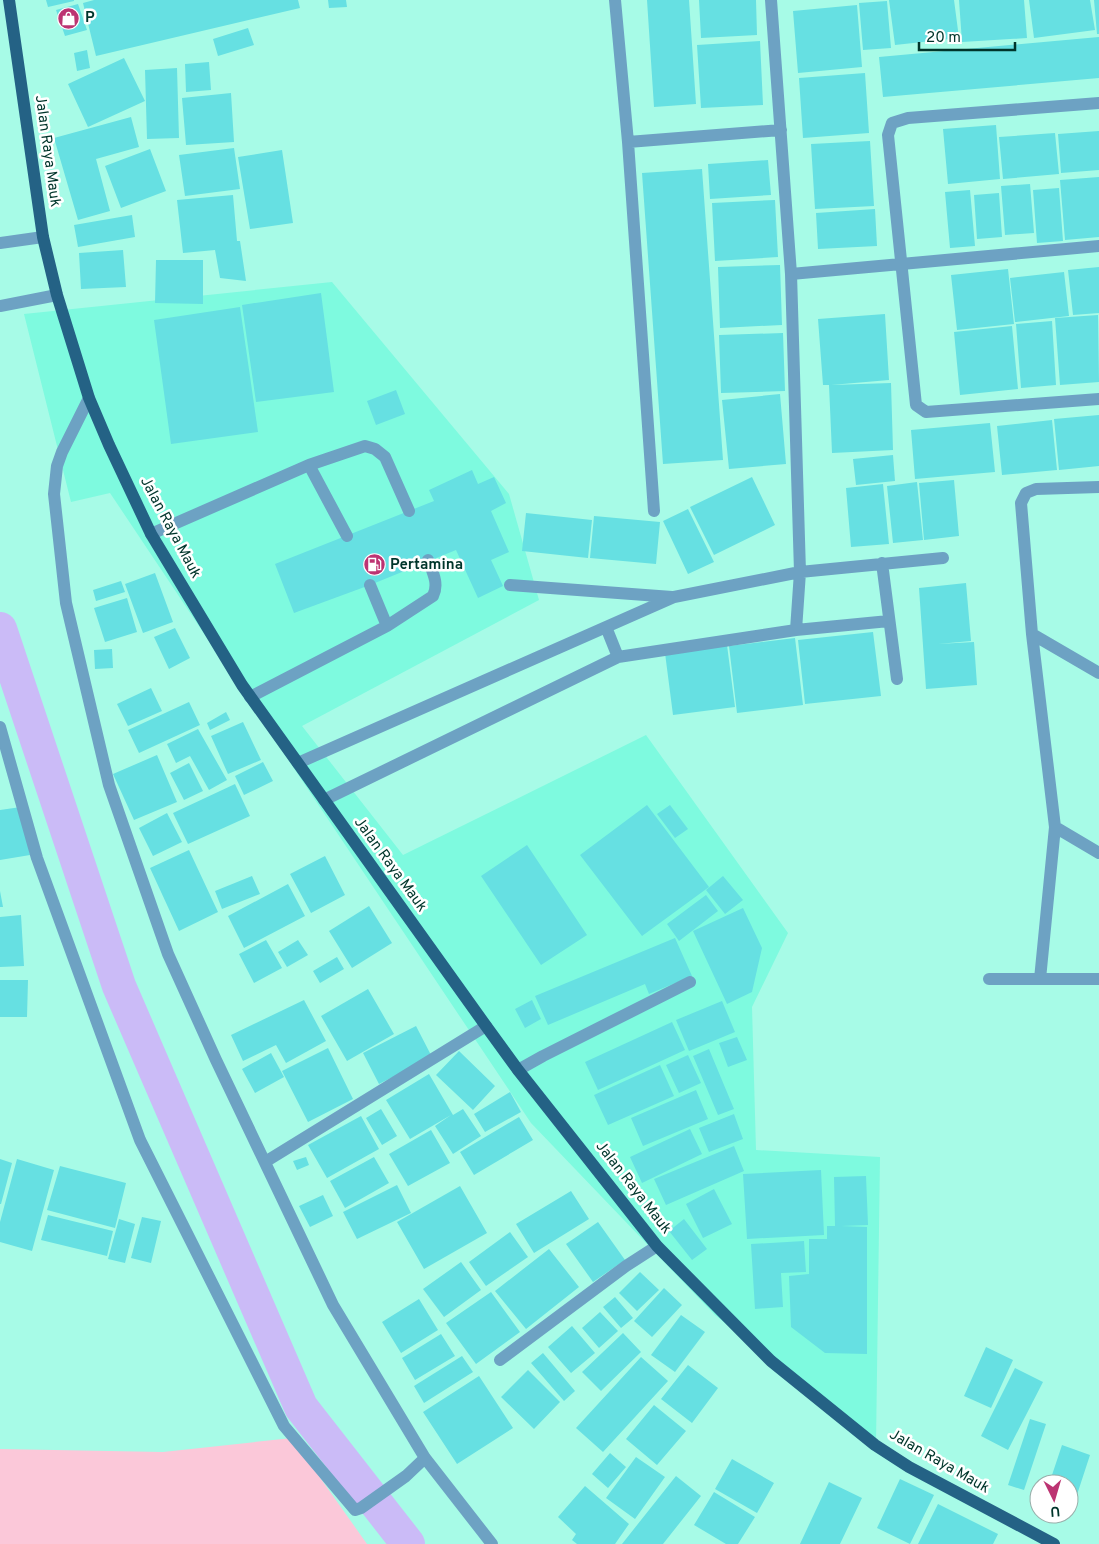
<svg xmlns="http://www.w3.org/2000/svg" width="1099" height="1544" viewBox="0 0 1099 1544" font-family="Overpass,sans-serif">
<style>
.built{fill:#7efadf}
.green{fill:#fbc8d9}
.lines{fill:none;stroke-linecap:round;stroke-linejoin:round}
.canal{stroke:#cbbbf7;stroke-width:34}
.building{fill:#66e0e2}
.lane{stroke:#6da2c3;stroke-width:12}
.street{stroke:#6da2c3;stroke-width:12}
.primary{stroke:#246285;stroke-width:12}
.labels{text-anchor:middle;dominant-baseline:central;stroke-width:5;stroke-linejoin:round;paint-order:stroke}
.poi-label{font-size:15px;font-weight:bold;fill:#00352b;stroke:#fff;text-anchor:start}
.street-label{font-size:15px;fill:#00352b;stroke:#fff}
</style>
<rect width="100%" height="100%" fill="#a7fbe7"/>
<path class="built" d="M332,282L509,494L539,600L302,726L403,855L646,735L788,933L752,1007L756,1150L880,1157L876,1444L715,1315L531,1123L110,493L71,502L24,314Z"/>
<path class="green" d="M292,1438L367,1544H0V1449L163,1452Z"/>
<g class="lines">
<path class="canal" d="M0,629L119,986L301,1407L408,1544"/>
</g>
<path class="building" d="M46,0H74V1L48,7Z
M94,0H298L300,8L96,56L83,3Z
M328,0H346L347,7L329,8Z
M647,0H689L696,104L654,107Z
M699,0H756L757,35L701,38Z
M889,0H954L959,38L895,45Z
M959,0H1024L1027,38L962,42Z
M1029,0H1090L1095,30L1034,38Z
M1094,0H1099V34H1097Z
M887,1L891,48L863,50L859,3Z
M78,4L87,30L65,36L56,10Z
M857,5L862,67L798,73L793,11Z
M248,28L254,45L218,56L213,39Z
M1099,37V78L883,97L879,57Z
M760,41L763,105L701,108L697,45Z
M87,50L90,68L77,71L74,53Z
M124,58L145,101L88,127L68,84Z
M209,62L211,90L186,92L185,64Z
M177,68L179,138L147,139L145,70Z
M865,73L869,133L803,138L799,78Z
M231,93L234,142L186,145L182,98Z
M131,117L139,147L96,159L110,211L78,220L54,138Z
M996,125L1000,179L948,184L943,129Z
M1099,131V170L1061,173L1058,134Z
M1055,133L1059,174L1003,179L999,137Z
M870,141L874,206L815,209L811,144Z
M234,148L240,189L185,196L179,155Z
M150,149L166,191L121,208L105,166Z
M282,150L293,223L250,229L238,157Z
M768,160L771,195L710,199L708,164Z
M702,169L723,460L663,464L642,173Z
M1099,177V237L1065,240L1060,180Z
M1030,184L1034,233L1005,235L1001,186Z
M1059,188L1063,241L1037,243L1033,190Z
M970,190L975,246L950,248L945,192Z
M999,193L1002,237L977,239L974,195Z
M233,195L237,241H240L246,281L220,278L215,250L183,253L177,200Z
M775,200L778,257L715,261L712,203Z
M875,209L877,246L818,249L816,213Z
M132,215L135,237L78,247L74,225Z
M123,250L126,287L81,289L79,253Z
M156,260H203V304L155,303Z
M780,265L782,325L720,328L718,267Z
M1099,267V313L1073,315L1068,270Z
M1008,269L1014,324L957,330L951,275Z
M1064,272L1069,316L1015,322L1010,278Z
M321,293L334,392L256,402L242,305Z
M240,307L258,432L171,444L154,320Z
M885,314L889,380L831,385L891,383L893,450L832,453L829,385H823L818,319Z
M1098,315L1099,382L1060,385L1055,318Z
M1052,321L1056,385L1021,388L1016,324Z
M1012,326L1018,389L960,395L954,332Z
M783,333L785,391L721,393L719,335Z
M396,390L405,414L376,425L367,401Z
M780,394L786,464L729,469L722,400Z
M1099,415V466L1059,470L1054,419Z
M1052,420L1057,470L1002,475L997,426Z
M990,423L995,472L915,479L911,430Z
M893,455L895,481L856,485L853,459Z
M472,470L478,484L494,477L506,503L491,511L509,552L491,560L503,586L478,598L456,550L370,585L294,613L275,564L434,501L429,490Z
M752,477L775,525L714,555L690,507Z
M954,480L959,536L924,540L919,483Z
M917,482L923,540L893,543L887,486Z
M883,484L889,544L851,547L846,488Z
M688,509L714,562L688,574L663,521Z
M526,513L592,520L588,558L522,551Z
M594,516L660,522L656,564L590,558Z
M155,573L173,622L143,633L125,584Z
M121,581L125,592L96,601L93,590Z
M966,583L971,641L938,644L974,642L977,685L926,689L919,588Z
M127,598L137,632L105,642L94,608Z
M175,628L190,658L169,669L154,637Z
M873,632L881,696L805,704L798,640Z
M795,638L803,705L737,713L729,646Z
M727,645L735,707L673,715L665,653Z
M112,649L113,668L95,669L94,650Z
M151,688L162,711L128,726L117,704Z
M189,702L200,725L139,753L128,730Z
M226,712L230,720L210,730L207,723Z
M243,722L261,760L228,774L211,736Z
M198,729L227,780L209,790L190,756L176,763L167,744Z
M157,755L177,802L134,820L113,774Z
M263,762L273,781L244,795L235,776Z
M189,763L203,791L184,800L170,773Z
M235,784L250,816L188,844L173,813Z
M647,805L709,887L642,936L580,855Z
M670,805L688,829L675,838L657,814Z
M21,807L30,855L0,860V810Z
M167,813L182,842L153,856L139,828Z
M527,845L587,935L541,965L481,876Z
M189,850L218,912L179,931L150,868Z
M325,856L345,895L311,913L290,874Z
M252,876L260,894L222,909L215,891Z
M723,876L743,900L725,914L706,890Z
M288,884L305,916L244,948L228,916Z
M0,891L3,907H0Z
M706,895L718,911L679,941L667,924Z
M369,906L392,943L352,968L329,931Z
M743,908L762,948L752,992L727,1004L693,931Z
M21,915L24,966L0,967V917Z
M675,938L692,976L649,994L645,984L548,1025L535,996Z
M266,940L282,968L254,983L239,954Z
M298,940L308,955L287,967L278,952Z
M337,957L344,969L320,983L313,971Z
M0,980H28L27,1017H0Z
M368,989L394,1034L347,1061L321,1016Z
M304,1000L326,1041L286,1063L276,1045L243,1061L231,1035Z
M532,1000L541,1019L525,1028L515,1009Z
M722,1001L735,1032L689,1051L676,1020Z
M672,1022L685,1050L598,1090L585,1062Z
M416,1026L432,1057L379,1084L363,1053Z
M737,1037L747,1060L728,1067L719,1043Z
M328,1048L353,1099L308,1122L282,1071Z
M709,1049L734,1109L718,1115L693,1056Z
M459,1051L495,1086L473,1110L436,1075Z
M271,1053L284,1077L255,1093L242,1069Z
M688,1055L701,1083L679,1093L666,1065Z
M660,1065L674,1096L608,1125L594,1095Z
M429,1074L453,1115L463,1109L481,1136L453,1154L435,1126L451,1115L410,1139L386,1100Z
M696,1090L708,1119L643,1146L631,1118Z
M510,1092L521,1112L485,1132L474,1114Z
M381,1109L397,1136L382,1145L366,1118Z
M734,1114L743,1139L709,1152L699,1128Z
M361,1116L379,1149L327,1178L308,1145Z
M519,1117L533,1140L474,1175L460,1152Z
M690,1129L702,1154L642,1183L630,1157Z
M431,1130L450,1163L408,1186L389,1154Z
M734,1146L744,1171L666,1205L654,1179Z
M306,1157L309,1165L297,1170L293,1161Z
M374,1157L389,1183L345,1208L330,1181Z
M0,1159L12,1163L1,1204H0Z
M17,1159L54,1170L32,1251L0,1242V1222Z
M60,1166L126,1183L115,1228L47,1210Z
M821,1170L824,1235L747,1239L743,1174Z
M866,1176L868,1225L841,1226L867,1227V1354L825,1353L791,1327L789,1276L809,1274V1239H827V1226H835L834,1177Z
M397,1185L411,1213L357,1239L343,1212Z
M460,1186L487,1233L424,1269L397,1222Z
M714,1189L732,1224L703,1238L686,1204Z
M571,1191L589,1219L534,1253L516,1224Z
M323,1195L333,1216L310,1227L299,1206Z
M48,1215L113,1231L107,1256L41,1240Z
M142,1217L161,1221L151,1263L131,1258Z
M119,1219L135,1224L125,1263L108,1259Z
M684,1219L707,1249L692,1260L669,1231Z
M598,1222L625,1260L593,1282L566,1244Z
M510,1232L528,1257L486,1286L469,1262Z
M804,1241L806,1272L781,1273L783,1307L755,1309L751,1244Z
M549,1249L579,1287L526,1329L495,1291Z
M461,1262L481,1290L444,1317L423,1289Z
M640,1272L659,1290L637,1311L619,1293Z
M664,1288L682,1305L652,1337L634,1321Z
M491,1292L520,1332L476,1364L446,1323Z
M615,1297L633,1318L621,1328L603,1307Z
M419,1299L438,1330L401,1353L382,1322Z
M600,1312L618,1331L599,1348L582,1328Z
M681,1315L705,1332L675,1372L651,1355Z
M572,1326L595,1353L571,1373L548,1347Z
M623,1333L641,1352L601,1391L582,1372Z
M441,1334L455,1356L415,1380L402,1358Z
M986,1347L1013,1360L991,1408L964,1396Z
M543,1353L575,1391L564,1401L531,1363Z
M462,1356L473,1372L424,1403L414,1386Z
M641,1357L668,1381L603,1452L576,1428Z
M688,1365L718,1388L692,1423L661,1399Z
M1015,1368L1043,1382L1008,1450L981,1436Z
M528,1370L560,1402L534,1429L501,1397Z
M479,1376L513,1428L457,1464L423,1412Z
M654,1405L686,1431L657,1465L626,1439Z
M1030,1419L1046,1424L1024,1490L1008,1485Z
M1062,1445L1090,1455L1072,1510L1069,1509V1484H1049Z
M610,1453L626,1467L608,1488L592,1474Z
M636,1457L665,1477L635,1519L606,1498Z
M732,1459L774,1483L757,1513L715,1489Z
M676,1476L701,1496L663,1544H622Z
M900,1479L934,1495L910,1544L877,1528Z
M829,1482L862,1498L840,1544H800Z
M585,1486L629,1524L615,1544H577L572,1540L576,1534L558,1517Z
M714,1492L755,1517L738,1544H726L694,1525Z
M938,1504L998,1534L993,1544H918Z"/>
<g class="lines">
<path class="lane" d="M309,465L365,446L375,449L385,457L409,511
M151,534L309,465L347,536
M387,626L433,596C439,584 433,573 428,560
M250,697L387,626L370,585
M518,1070L543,1056L690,982"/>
<path class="street" d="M615,0L628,142L654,511
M771,0L791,274L800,572L796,630
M1099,103L908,118L892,123L888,135L916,405L926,412L1099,399
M628,142L781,130
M0,243L43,237
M791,274L1099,246
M0,306L57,295
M89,398L62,452L57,466L54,494L66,603L109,785L168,954L216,1060L333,1305L425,1458L492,1544
M882,563L897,679
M510,585L672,597
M606,627L618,657
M1032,634L1099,673
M0,727L37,858L140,1140L284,1426L355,1510L361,1508L406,1476L425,1458
M298,763L674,597L800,572L943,558
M324,800L618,657L796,630L889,621
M1055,827L1099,853
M989,979H1099
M1040,979L1055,827L1032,634L1021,503L1026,493L1036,489L1099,487
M265,1162L486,1026
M500,1360L626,1266L657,1246"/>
<path class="primary" d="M9,0L43,237L57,295L89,398L109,445L151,534L242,685L486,1026L518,1070L657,1246L771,1361L875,1445L909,1467L1054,1544"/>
</g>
<defs>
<symbol id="shop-disc" viewBox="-11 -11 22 22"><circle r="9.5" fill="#bc3472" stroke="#fff"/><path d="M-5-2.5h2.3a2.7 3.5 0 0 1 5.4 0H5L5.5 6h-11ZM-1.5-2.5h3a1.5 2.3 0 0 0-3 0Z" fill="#fff"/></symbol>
<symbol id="fuel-disc" viewBox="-11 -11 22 22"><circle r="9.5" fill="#bc3472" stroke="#fff"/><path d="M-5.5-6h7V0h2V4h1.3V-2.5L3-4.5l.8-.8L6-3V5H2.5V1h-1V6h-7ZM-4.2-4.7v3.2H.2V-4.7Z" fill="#fff"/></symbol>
</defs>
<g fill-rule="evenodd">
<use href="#shop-disc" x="56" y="6" width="25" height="25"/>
<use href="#fuel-disc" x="362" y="552" width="25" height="25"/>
</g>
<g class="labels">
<g class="poi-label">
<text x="85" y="18">P</text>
<text x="390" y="565">Pertamina</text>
</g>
<g class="street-label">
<text transform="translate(47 151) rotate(82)">Jalan Raya Mauk</text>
<text transform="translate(170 528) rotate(62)">Jalan Raya Mauk</text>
<text transform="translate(390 865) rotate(54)">Jalan Raya Mauk</text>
<text transform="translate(633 1188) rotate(52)">Jalan Raya Mauk</text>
<text transform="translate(939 1462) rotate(30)">Jalan Raya Mauk</text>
</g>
</g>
<g transform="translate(1054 1499) rotate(175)"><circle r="24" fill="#ffffff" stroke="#99aeaa"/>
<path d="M0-4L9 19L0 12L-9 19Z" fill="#bc3472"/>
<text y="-8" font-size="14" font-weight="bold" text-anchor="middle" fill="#00352b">U</text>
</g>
<path d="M919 42v8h96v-8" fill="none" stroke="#00352b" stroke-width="2.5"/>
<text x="926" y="42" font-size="15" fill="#00352b" stroke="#ffffff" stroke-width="4" paint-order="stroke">20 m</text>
</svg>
